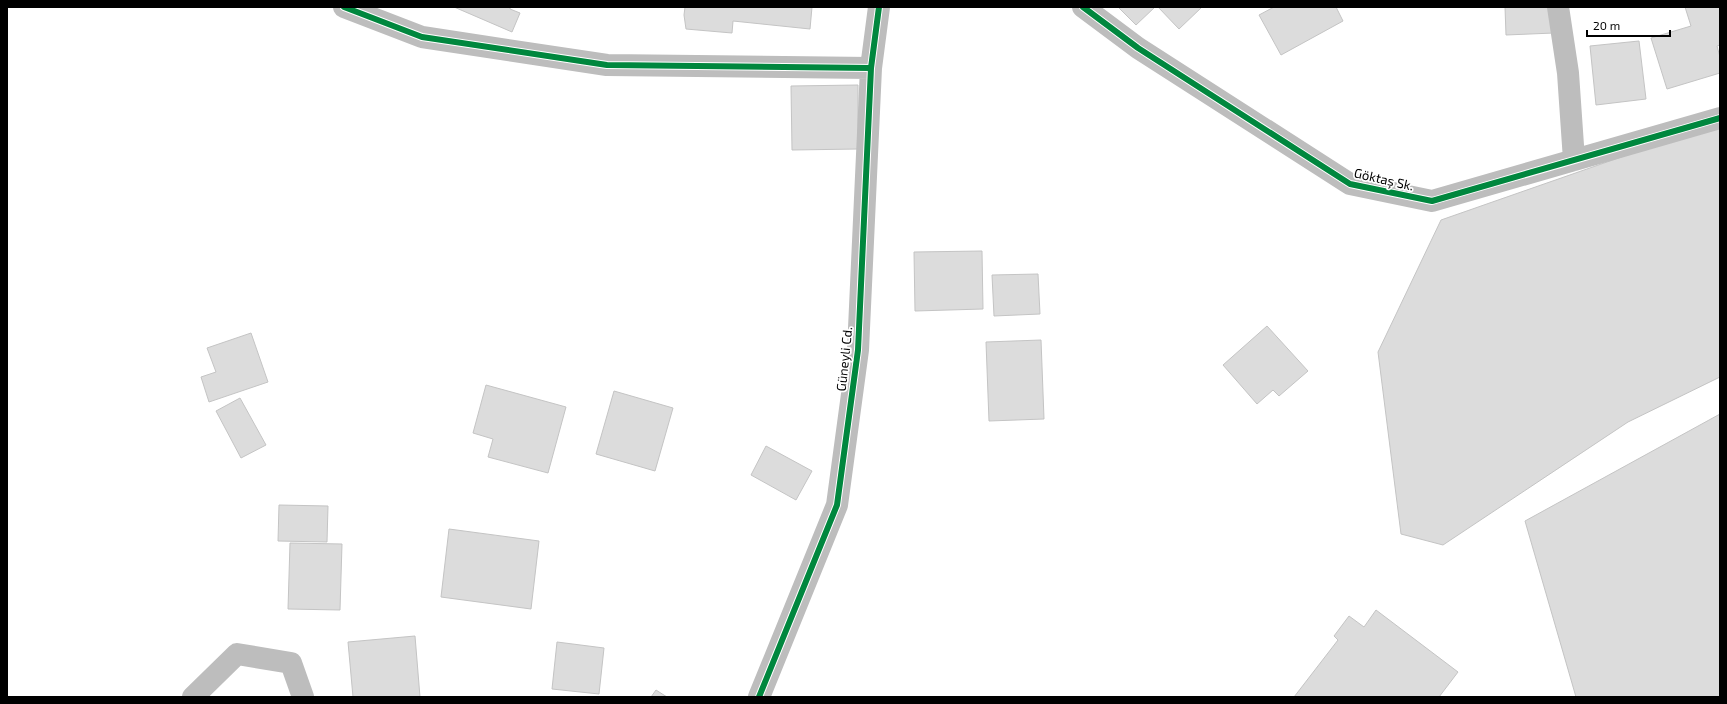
<svg xmlns="http://www.w3.org/2000/svg" width="1727" height="704" viewBox="0 0 1727 704" font-family="'Exo 2',sans-serif">
<style>
.building{fill:#dcdcdc;stroke:#c4c4c4}
.lines{fill:none;stroke-linecap:round;stroke-linejoin:round}
.minor{stroke:#bdbdbd;stroke-width:22}
.cycleway-casing{stroke:#fff;stroke-width:8}
.cycleway{stroke:#00873e;stroke-width:6}
.labels{text-anchor:middle;dominant-baseline:central;stroke-width:3.5;stroke-linejoin:round;paint-order:stroke}
.street-label{font-size:13px;fill:#000;stroke:#fff}
</style>
<rect width="100%" height="100%" fill="#fff"/>
<path class="building" d="M454,7H510V9L520,13L512,32Z
M685,7H812L810,29L733,21L732,33L686,29L684,15Z
M1118,7H1155L1136,25Z
M1158,7H1202L1179,29Z
M1274,7H1336L1343,21L1281,55L1259,15Z
M1505,7H1554V33L1506,35Z
M1685,7H1720V45L1717,46L1720,57V73L1667,89L1651,38L1691,26Z
M1639,41L1646,99L1596,105L1590,46Z
M858,85V149L792,150L791,86Z
M1720,128V377L1628,422L1443,545L1401,534L1378,352L1441,220L1627,155Z
M982,251L983,309L915,311L914,252Z
M1038,274L1040,314L994,316L992,275Z
M1267,326L1308,371L1279,396L1273,390L1257,404L1223,365Z
M251,333L268,382L209,402L201,377L216,372L207,348Z
M1041,340L1044,419L989,421L986,342Z
M486,385L566,407L548,473L488,457L493,439L473,433Z
M614,391L673,408L655,471L596,454Z
M240,398L266,445L241,458L216,411Z
M1720,414V697H1576L1525,521Z
M766,446L812,471L796,500L751,475Z
M279,505L328,506L327,542L278,541Z
M449,529L539,541L531,609L441,597Z
M290,543L342,544L340,610L288,609Z
M1376,610L1458,672L1439,697H1294L1338,640L1334,636L1349,616L1364,627Z
M415,636L420,697H353L348,642Z
M557,642L604,648L599,694L552,689Z
M656,690L667,697H651Z"/>
<g class="lines">
<path class="minor" d="M344,7L422,37L607,65L871,68
M1083,7L1138,48L1350,184L1432,201L1720,118
M1558,7L1568,73L1574,160
M193,697L237,654L291,663L303,697
M759,697L837,505L858,350L871,68L879,7"/>
<defs>
<path id="cycleway" d="M344,7L422,37L607,65L871,68
M1083,7L1138,48L1350,184L1432,201L1720,118
M759,697L837,505L858,350L871,68L879,7"/>
</defs>
<use href="#cycleway" class="cycleway-casing"/>
<use href="#cycleway" class="cycleway"/>
</g>
<g class="labels">
<g class="street-label">
<text transform="translate(1384 179) rotate(13)">Göktaş Sk.</text>
<text transform="translate(844 359) rotate(-84)">Güneyli Cd.</text>
</g>
</g>
<rect width="1727" height="704" fill="none" stroke="#000000" stroke-width="16"/>
<path d="M1587 30v6h83v-6" fill="none" stroke="#000000" stroke-width="2"/>
<text x="1593" y="30" font-size="12" fill="#000000" stroke="#ffffff" stroke-width="3" paint-order="stroke">20 m</text>
</svg>
